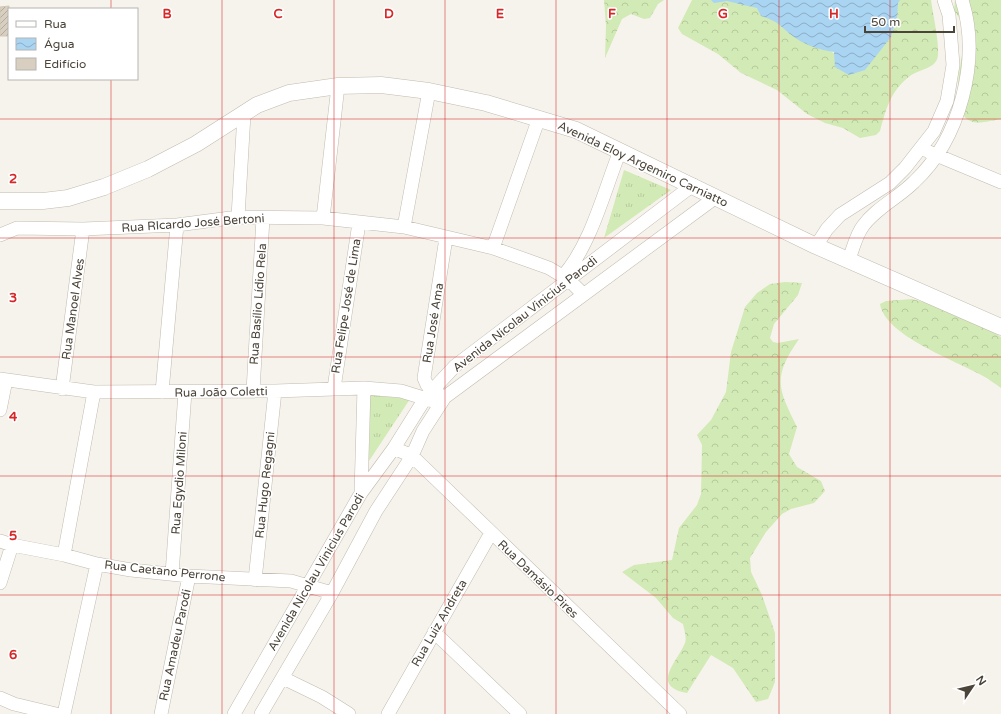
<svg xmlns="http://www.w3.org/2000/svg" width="1001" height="714" viewBox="0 0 1001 714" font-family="'Varela Round',sans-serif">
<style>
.grass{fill:url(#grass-tufts)}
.forest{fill:url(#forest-crowns)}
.water{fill:url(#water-waves)}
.building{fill:url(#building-hatch);stroke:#d3c7b4}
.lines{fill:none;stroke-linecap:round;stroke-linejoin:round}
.minor-casing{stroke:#c2bbae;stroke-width:14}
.tertiary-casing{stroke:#c2bbae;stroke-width:17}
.minor{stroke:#fff;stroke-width:13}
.tertiary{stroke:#fff;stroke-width:16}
.grid{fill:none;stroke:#d62828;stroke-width:1;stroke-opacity:0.55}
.labels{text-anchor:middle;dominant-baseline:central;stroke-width:3;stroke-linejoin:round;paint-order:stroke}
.street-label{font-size:12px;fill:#4b4439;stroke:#fff}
.grid-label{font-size:13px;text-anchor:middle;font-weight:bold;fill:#d62828;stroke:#fff;stroke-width:3;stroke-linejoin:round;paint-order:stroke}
</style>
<defs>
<pattern id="grass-tufts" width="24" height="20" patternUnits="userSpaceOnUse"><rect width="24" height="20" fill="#d2eab5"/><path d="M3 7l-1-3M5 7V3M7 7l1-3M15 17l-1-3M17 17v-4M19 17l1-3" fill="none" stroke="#b6ca9c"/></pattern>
<pattern id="forest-crowns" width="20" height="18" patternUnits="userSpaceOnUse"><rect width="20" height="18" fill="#d2eab5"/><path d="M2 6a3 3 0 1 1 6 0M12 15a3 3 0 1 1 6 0" fill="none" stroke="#b6ca9c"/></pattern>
<pattern id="water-waves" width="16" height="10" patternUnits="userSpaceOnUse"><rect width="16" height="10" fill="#a9d4f2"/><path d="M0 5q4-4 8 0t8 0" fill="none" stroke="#8caec5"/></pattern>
<pattern id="building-hatch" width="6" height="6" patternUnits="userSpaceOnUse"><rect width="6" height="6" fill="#d8cfc1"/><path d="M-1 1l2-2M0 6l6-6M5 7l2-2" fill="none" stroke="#b1aa9e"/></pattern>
</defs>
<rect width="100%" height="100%" fill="#f6f3ec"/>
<path class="grass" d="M624,170L671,190L604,238Z
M370,395L410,399L369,461Z"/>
<path class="forest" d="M604,0H664L658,4L650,18L644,19L631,14L622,19L605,58L606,26Z
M692,0H758L839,57L882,0H931C933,15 939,40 938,55C937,69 919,69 910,76C891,90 886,109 880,131L876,135L860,138L843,128L825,123L807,114L777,90L741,73L718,54L682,34L678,28Z
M955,0H1001V119C993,120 981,124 973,122C945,115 964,50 967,30L954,10Z
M785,282L802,283L798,295L774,324L770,338L773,342L778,343L799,339C772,378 778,388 797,427L789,454L797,467L821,481L825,491L814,503L791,509L782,514L766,532L750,558L751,572L762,595L775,633V682L768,699L756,702L733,668L711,655L687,693C649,686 678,661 685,643C687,638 684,629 683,624L673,618L656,598L622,572L634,565L672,560L679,528L697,505L701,494L702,445L697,435L711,420L726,392L731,352L745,307L757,293L770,284Z
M912,299C948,308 970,317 1001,337V388C995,384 989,379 983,376C957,361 885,336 880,304L886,301Z"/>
<path class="water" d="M711,0H900L898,3L897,17L891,37L865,70L849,75L835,67L834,52C819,50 802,44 790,34C777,23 778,22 761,16L757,8L727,1L714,3Z"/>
<path class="building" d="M9,6V36H0V7Z"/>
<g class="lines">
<defs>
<path id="minor" d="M929,152L1001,182
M238,217L244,114
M323,218L338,86
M404,227L429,91
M0,235L17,228L83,229L177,225L238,217L323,218L404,227L493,248L549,268L569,280L583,294
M816,246L827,229L840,215L890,183L905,168L934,131L947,101L953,65L949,15L944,0
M493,248L539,118
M849,259C853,249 856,235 863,226C876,208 898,198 914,182C960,139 981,60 962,0
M563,276C591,245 604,191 620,151
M0,379L94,392L275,391L364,388L401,391L433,401
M334,388L359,223
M62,389L83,229
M253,391L263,218
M162,392L177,225
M439,394L427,385L424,378L446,238
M0,410L6,380
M394,448L412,456L680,714
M361,493L364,388
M0,541L12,545L64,555L97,564L131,570L189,576L291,581L332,593
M64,555L94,392
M172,574L185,392
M255,580L275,391
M0,583L12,545
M434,632L520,714
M283,678L322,697L349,714
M0,698L14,704L56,714
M64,714L97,564
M161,714L189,576
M234,714L361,493L394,448L426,397L455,366L693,185
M261,714L332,593L376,511L412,456L423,431L445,397L716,197
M388,714L491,533"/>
<path id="tertiary" d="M0,201H43L68,198L104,187L148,169L196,144L257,105L289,93L338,86L381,85L429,91L486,103L576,130L816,246L1001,327"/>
</defs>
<use href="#minor" class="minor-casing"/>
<use href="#tertiary" class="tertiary-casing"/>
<use href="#minor" class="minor"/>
<use href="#tertiary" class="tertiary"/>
</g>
<path class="grid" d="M111,0V9M222,0V714M334,0V714M445,0V714M556,0V714M667,0V714M779,0V714M890,0V714M111,79V714M0,119H1001M0,238H1001M0,357H1001M0,476H1001M0,595H1001"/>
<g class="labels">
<g class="street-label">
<text transform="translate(643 164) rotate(25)">Avenida Eloy Argemiro Carniatto</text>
<text transform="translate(193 223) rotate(-4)">Rua RIcardo José Bertoni</text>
<text transform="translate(258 304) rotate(-86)">Rua Basílio Lídio Rela</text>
<text transform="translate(346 306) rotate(-81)">Rua Felipe José de Lima</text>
<text transform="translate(73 309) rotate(-82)">Rua Manoel Alves</text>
<text transform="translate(525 314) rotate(-38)">Avenida Nicolau Vinicius Parodi</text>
<text transform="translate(433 323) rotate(-81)">Rua José Ama</text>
<text transform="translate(221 392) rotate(-1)">Rua João Coletti</text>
<text transform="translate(179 483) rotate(-86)">Rua Egydio Miloni</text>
<text transform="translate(265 485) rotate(-84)">Rua Hugo Regagni</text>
<text transform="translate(165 571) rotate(6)">Rua Caetano Perrone</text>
<text transform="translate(316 572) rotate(-60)">Avenida Nicolau Vinicius Parodi</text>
<text transform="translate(538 579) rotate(44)">Rua Damásio Pires</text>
<text transform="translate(439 623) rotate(-60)">Rua Luiz Andreta</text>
<text transform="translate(175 645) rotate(-78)">Rua Amadeu Parodi</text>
</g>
</g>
<g class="grid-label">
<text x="167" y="18">B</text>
<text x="278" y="18">C</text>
<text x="389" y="18">D</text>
<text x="500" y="18">E</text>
<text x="612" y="18">F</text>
<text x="723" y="18">G</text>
<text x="834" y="18">H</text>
<text x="13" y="183">2</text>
<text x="13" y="302">3</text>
<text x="13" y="421">4</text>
<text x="13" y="540">5</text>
<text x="13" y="659">6</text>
</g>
<rect x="8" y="8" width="130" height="72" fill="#ffffff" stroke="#b7b4b0"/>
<rect x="16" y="21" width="20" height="6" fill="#ffffff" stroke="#b7b4b0"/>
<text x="44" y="28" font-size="12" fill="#4b4439">Rua</text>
<rect x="16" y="38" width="20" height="12" fill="url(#water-waves)" stroke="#b7b4b0"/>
<text x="44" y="48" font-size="12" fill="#4b4439">Água</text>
<rect x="16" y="58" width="20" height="12" fill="#d8cfc1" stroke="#b7b4b0"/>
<text x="44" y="68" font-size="12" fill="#4b4439">Edifício</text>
<g transform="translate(973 686) rotate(55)" stroke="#ffffff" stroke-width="3" paint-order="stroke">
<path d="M0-3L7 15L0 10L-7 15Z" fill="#4b4439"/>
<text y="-6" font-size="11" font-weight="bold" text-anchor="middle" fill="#4b4439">N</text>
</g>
<path d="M865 26v6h89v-6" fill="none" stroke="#4b4439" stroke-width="2"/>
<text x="871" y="26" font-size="12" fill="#4b4439" stroke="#ffffff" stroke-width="3" paint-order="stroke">50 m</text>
</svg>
